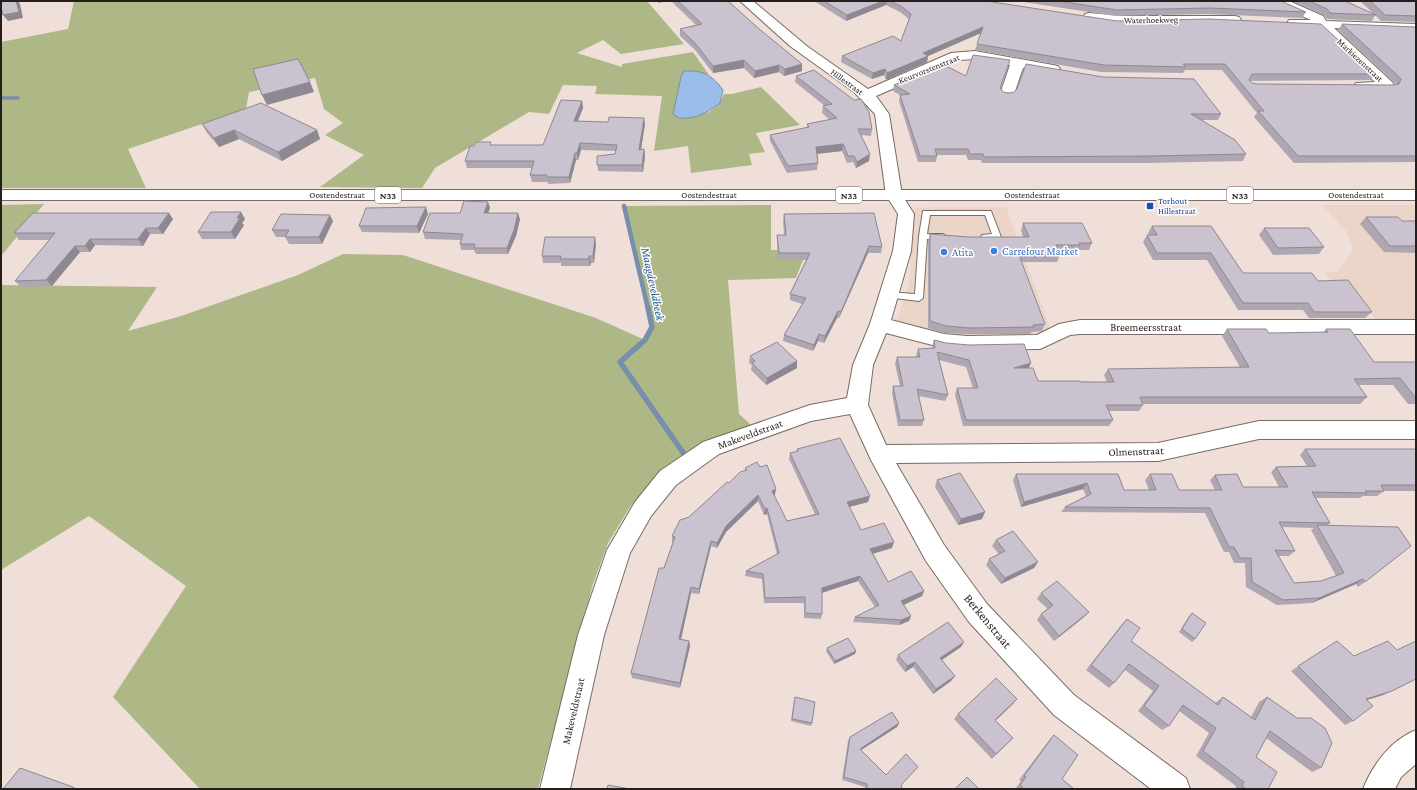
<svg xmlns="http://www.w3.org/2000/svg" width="1417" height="790" viewBox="0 0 1417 790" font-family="'Crimson Pro',serif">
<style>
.built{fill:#ebd4c8}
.green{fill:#adb886}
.water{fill:#9abee9;stroke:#778eac}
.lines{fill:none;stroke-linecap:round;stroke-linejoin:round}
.stream-far2{stroke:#778eac;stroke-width:3.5}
.stream-far1{stroke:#778eac;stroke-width:4.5}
.stream{stroke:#778eac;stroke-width:5.5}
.service-casing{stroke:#796b64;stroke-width:2}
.minor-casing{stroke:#796b64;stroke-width:2}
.primary-casing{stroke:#796b64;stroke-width:2}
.service{fill:#fff;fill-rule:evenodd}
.minor{fill:#fff;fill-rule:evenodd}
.primary{fill:#fff;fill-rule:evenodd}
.wall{fill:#aea7b2;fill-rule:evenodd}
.shaded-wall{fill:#8d8891}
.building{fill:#cac2cf;stroke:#8d8891}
.transit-dot{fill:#1a4fb4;stroke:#fff;stroke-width:1.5}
.shop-dot{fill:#3f7fe0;stroke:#fff;stroke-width:1.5}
.labels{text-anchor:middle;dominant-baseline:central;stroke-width:3;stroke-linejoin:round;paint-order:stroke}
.far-street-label{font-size:9px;fill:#241f1c;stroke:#fff}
.far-transit-label{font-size:9px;fill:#164399;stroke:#fff;text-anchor:start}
.shield{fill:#fff;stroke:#666260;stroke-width:1}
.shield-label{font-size:10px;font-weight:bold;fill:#241f1c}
.shop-label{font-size:11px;fill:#366cbe;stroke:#fff;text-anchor:start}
.street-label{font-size:11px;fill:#241f1c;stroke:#fff}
.water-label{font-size:12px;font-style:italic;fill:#27588d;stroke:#fff}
.near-street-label{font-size:13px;fill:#241f1c;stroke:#fff}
</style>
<rect width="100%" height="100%" fill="#efdfd8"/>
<path class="built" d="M1322,205H1416V322H1378L1348,283L1333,282L1324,271L1338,272L1353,250L1347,232Z
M1006,207L1050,328L1038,338L945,337L907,327L897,321L909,284L915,208Z"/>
<path class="green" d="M74,1H647L684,44L621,54L603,40L577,53L622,67V64L693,52L709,75L693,71L685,119L709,112L720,103L724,94H732L761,87L800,125L756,133L765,152L749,154L752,165L691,173L688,146L654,151L662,96L595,94L597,86L563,85L549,114L529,112L435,168L422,188L320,187L364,155L325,135L343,123L324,109L315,78L249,92L246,109L128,149L146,188H1V42L68,29Z
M44,204L1,256V205Z
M771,205V250H807L796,278L728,280L739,414L751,425L684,454L652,483L630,507L608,543L593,584L538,789H200L113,697L186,586L89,516L1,570V285L157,287L128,331L181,316L298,275L343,254L403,255L596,318L645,340L652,327L624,206Z"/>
<path class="water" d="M684,71C703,70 712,75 723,90L720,103C708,112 695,120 679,118L673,114L681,77Z"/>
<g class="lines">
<path class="stream-far2" d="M1,98H18"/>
<path class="stream-far1" d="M624,206L648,309"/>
<path class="stream" d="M648,308L652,327L645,340L620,362L684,454"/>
<defs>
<path id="service" d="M923,211H991L1001,237L997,240L982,239L981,237L982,235L992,234L985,215H930L927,234H943L947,237L943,240L927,239L923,298L919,301L886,297L885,295L886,293L889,292L915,294L919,236Z"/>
<path id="minor" d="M740,1H753L808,47L868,89L951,53L975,51L1053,65L1058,66L1060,69L1058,72L1053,73L1023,68L1014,94L1012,97L1007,98L1002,97L1000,94L1010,65L975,59L959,60L876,96L889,114L902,195L914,214L911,251L891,320L944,334L967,336L1037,335L1059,324L1080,320H1416V334H1080L1070,335L1040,349L967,350L944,348L886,333L873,365L868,405L886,445L1158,443L1259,421H1416V439H1259L1158,461L896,463L944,545L987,604L1074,695L1186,778L1190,789H1151L1054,715L969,622L926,561L871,460L850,414L811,421L719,454L676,485L651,516L630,553L604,635L570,789H540L578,635L607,550L635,502L660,471L703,442L810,405L847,398L853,365L870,324L893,251L898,214L886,195L875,114L854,92L790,46Z
M1273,1H1289L1323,16L1326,21L1416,24V32L1334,28L1393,83L1395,86L1393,89L1388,90L1356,89L1354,86L1356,83L1375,82L1319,28L1289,26L1287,23L1289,20H1311L1275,4Z
M1089,13L1125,16H1235L1239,17L1241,20L1239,23L1235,24H1125L1085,20L1083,17L1085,14Z
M1416,730V764L1401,777L1395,789H1363C1373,764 1391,740 1416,730Z"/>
<path id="primary" d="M1,190H1416V200H1Z"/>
</defs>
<use href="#service" class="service-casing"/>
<use href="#minor" class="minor-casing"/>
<use href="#primary" class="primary-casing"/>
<use href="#service" class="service"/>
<use href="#minor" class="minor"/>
<use href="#primary" class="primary"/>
</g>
<path class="wall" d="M671,1H728L758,28L802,64V71L784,76L779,72L754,78L744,68L713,73L695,50L680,36V29L696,25Z
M814,1H986L1375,74L1371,80L1250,81L1252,83L1257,84L1392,85L1396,84L1394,82L1338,30L1342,24L1416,27V162L1294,163L1254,117L1257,113L1222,70H1185L1183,73L1101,72L975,50L981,33L928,56L927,62L886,80L884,75L872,79L841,62L842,56L901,41L909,19L900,12L886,5L846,21Z
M1017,1H1281L1306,12L1302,18L1206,14L1115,16Z
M1292,1H1345L1374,14L1361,2L1362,1H1416V22L1381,21L1375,15L1372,21L1327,19L1324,15Z
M796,76L872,129L871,136L861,135L869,161L856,168L853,162L847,163L842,151L817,154L818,163L817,170L787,173L770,141V135L807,128V124L830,120L822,113L823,106H825L795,82Z
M966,76L1001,88L1003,92L1009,93L1221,114L1218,120H1202L1246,154L1243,161L1147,163H982L981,160H968L966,155H937V156L936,162H918L899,101L900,95L893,91L894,85Z
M582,101L583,108L578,121L645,124L641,149H644L645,156L643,172L598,171L597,156L615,154V151L581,150L578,160H576L570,183L548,184V182H532L530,175L532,168H467L465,161L474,146L492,145H543Z
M202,124L317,130L320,139L282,161L239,139L219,147L207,133Z
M488,202L490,208L488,213L520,219L516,236L508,254H476L474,250H461L460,244L461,240L425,239L423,232L460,213Z
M428,214L419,233L362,232L359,226Z
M784,214L882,247L881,253H868L839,318H837L824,343L818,341L813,351L783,341L784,335L802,304L790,300V294L806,260H778L777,242V235H784L783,221Z
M1366,217L1402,221H1416V253L1384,252L1360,224Z
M173,219L163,234H150L143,246L95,245L90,252H80L52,286L21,287L15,281L49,240H19L14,233Z
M245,219L242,223L244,225L235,239H202L198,232Z
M333,221L322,244H289L285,237H286H276L272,230Z
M1023,223L1092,243L1089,250H1078L1077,252H1059L1060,255L1057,262H1021L1045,324L1042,331L1031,332V334H967L944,333L928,328V241L930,234L968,237H1023L1021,230Z
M1152,226H1211L1243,273L1318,281L1372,312L1365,318H1309L1303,310H1238L1207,260H1153L1143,242L1147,235H1149L1148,233Z
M1264,228L1324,247L1319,254L1273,255L1259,235Z
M596,244L594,263H591L590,266H561V263H543L542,256Z
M1227,329L1269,333H1323L1326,329L1374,362H1416V404H1408L1393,385H1358L1367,397L1360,404H1143V405L1139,411H1109L1113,420L1109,426H963L955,395L957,388H973L966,367L939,360L948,395L945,401L919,396L924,420L922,426H898L892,393L893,386H900L895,364L897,357H916V356L918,349L932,348V346L934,340L1031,363L1028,368L1038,381L1107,382L1104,375L1108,369L1240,367L1222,336Z
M750,356L797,361V368L766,385L751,370L752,365L749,363Z
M797,449L868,502L849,507L861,530L892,548L873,553L888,582L924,591L922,596L904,605L911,616L909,621L899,625L853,622L855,617L875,607L858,581L822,593V614L821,619L804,618V603H764L762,579L745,576L746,571L777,554L767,514L764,515L758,501L726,532L717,548L711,546L699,594L691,593L681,639L689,641L690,646L680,688L632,678L631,673L664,568L673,542H672V536L689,517L729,483L745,471V468L775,495L774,496L787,521L815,514L789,459L790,453L797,452Z
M1305,449H1416V491H1384L1377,496H1363L1360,498H1316L1330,523L1327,525L1365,582L1358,587L1356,584L1312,603L1277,605L1246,587L1245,563H1234L1229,552H1224L1205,513L1061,512L1065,507L1086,496L1083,489L1021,507L1013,480L1016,474H1118L1124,490H1149L1145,480L1150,474L1179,490H1215L1210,480L1215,475L1243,487H1279L1271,472L1276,467L1307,466L1300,455ZM1282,527L1314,528L1311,530L1336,576L1321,581L1294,583L1278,556H1289L1295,551Z
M937,480L982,519L958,525L935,487Z
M996,540L1038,562L1034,568L1001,584L986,565L989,559L999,554L992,546Z
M1041,593L1084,617L1054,641L1037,620L1041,614L1048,609L1037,599Z
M1192,613L1195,639L1192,642L1179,632L1189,616Z
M1127,619L1131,641L1215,703L1223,697L1251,717L1259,702L1267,697L1321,768L1312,772L1266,738L1256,757L1268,789H1235L1236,786L1196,756L1209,733L1179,711L1169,726L1162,730L1138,711L1153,691L1125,670L1114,683L1109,688L1086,670L1122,624Z
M1337,641L1354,656L1397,650L1416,641V679L1383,695L1367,700L1353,721L1345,725L1291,671Z
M961,647L942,660L951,681L933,694L913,667L905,672L896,660L898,655Z
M827,648L856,651L855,654L834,664L826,651Z
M794,700L812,723L811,726L791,721Z
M1013,704L995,720L1013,738L992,759L954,719L958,714Z
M899,723L897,727L861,750L886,775L918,767L915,770L901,785V789H865V787L842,780L848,741L850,737Z
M1054,735L1062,779L1074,789H1015L1021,781L1019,780L1050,739Z"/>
<path class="shaded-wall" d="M16,1H18L20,4L23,18L8,21L3,15Z
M658,1H668L658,3Z
M883,1H887L886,5L846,21L847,15Z
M983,27L981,33L928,56L927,62L886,80L887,73L923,53Z
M744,60V68L713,73V66Z
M802,64V71L784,76L785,69Z
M779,65V72L754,78L755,71Z
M885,69L884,75L872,79L873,73Z
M310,82L314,92L267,105L262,95Z
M582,101L583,108L575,127L574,121Z
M644,118L645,124L640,156L639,150Z
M234,130L239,139L219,147L214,138Z
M317,130L320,139L282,161L278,152Z
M580,143L581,150L578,160L577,153Z
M843,144L842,151L815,154L816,147Z
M644,149L645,156L643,172L642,165Z
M575,153L576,160L570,183L569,177Z
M870,154L869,161L856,168L857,162Z
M488,202L490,208L486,219L484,213Z
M426,207L428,214L419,233L417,226Z
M241,212L245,219L242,223L244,225L235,239L231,232L237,218Z
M169,213L173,219L163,234L158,228Z
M518,213L520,219L516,236L508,254L507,248Z
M330,215L333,221L322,244L319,237Z
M146,228L150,234L143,246L138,239Z
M595,237L596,244L594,263L593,256Z
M90,239L95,245L90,252L85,246Z
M75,246L80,252L52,286L46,280Z
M869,246L868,253L839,318L841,312Z
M589,256L591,263L590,266L589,259Z
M838,311L837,318L824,343L825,336Z
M819,334L818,341L813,351L814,345Z
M797,361V368L766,385L767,378Z
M1031,363L1028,369L1014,368Z
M1087,483L1083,489L1021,507L1024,502Z
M776,489L775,495L771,496L772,491Z
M758,495V501L726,532L717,548V543L726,526Z
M870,496L868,502L845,508L847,502Z
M767,508V514L764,515L765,509Z
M985,512L982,519L958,525L961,519Z
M711,541V546L699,594V589Z
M894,542L892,548L869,555L870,549Z
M1038,562L1034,568L1001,584L1005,578Z
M860,576L858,581L821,593L822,588Z
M1363,579L1356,584L1312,603L1319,598Z
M691,587V593L680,644L679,639Z
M924,591L922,596L899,607L901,601Z
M1089,612L1084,617L1054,641L1059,636Z
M911,616L909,621L899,625L901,620Z
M689,641L690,646L680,688V683Z
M964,642L961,647L937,663L940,658Z
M856,651L855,654L834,664L835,661Z
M915,662L913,667L905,672L907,666Z
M955,676L951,681L933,694L936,689Z
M1416,679L1383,695L1357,703L1366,699Z
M1017,699L1013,704L991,725L995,720Z
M899,723L897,727L858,752L860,749Z
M73,787L78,789H72Z"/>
<path class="building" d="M1,1H16L19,12L3,15L1,7Z
M678,1H728L758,28L802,64L785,69L779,65L755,71L744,60L713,66L695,43L680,29L702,24Z
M824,1H883L847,15Z
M890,1H986L1117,21L1209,19L1321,24L1375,74H1252L1249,80L1252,83L1257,84L1392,85L1399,84L1401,79L1398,76L1342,24L1416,27V156H1298L1258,111H1264L1225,64H1183L1186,67L1104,65L977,44L983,27L923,53L928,56L887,73L885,69L873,73L842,56L893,36L901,41L911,14L901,6Z
M1058,1H1281L1306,12L1209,8L1117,10Z
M1309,1H1345L1376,15L1330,13L1327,9Z
M1370,1H1416V16L1385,15Z
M973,55L1010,60L1000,88L1003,92L1009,93L1014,92L1017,89L1026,64L1103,77L1194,79L1221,114H1191L1235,140L1246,154L1151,156L984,157L983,154H970L968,149H935L937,156H920L900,95L910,94L894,85L942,64L966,76Z
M298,59L310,82L262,95L253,69Z
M814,70L854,100L861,99L869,112L872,129H858L870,154L857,162L854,156H848L843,144L816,147L818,163L788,166L770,135L809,127L807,124L837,118L823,106L832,104L796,76Z
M561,100L582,101L574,121L608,122L609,117L644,118L639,150L644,149L642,165H597V156L615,154L617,145L580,143L577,153H575L569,177H547V175H530L534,161H465L470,146H474L476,142H491L490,145H543Z
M261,103L317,130L278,152L234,130L214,138L202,124Z
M464,201L488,202L484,213H518L514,230L507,248H474L475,244H460L463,234L423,232L430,213H460Z
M426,207L417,226H359L366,208Z
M211,212H241L237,218H240L231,232H198Z
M33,213H169L158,228H146L138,239H90L85,246H75L46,280L15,281L55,233H14Z
M874,213L882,247L869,246L841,312L838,311L825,336L819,334L814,345L784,335L806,298L790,294L810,253H779L777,235H786L784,214Z
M281,214L330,215L319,237H285L289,230H272Z
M1366,217H1398L1402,221H1416V246H1390Z
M1023,223H1082L1092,243H1079L1080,245H1056L1060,255H1019L1045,324L1033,325L1034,327L970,328L946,326L930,321V234L968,237H1029Z
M1152,226H1211L1243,273H1312L1318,281L1348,280L1372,312H1314L1308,303H1243L1211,253H1157L1147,235H1157Z
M1264,228H1309L1324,247L1278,248Z
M545,237H595L593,256H589V259H560L561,256H542Z
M1227,329H1266L1269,333L1328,332L1326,329H1350L1374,362H1416V397H1415L1400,378L1354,379L1367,397H1140L1143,405H1106L1113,420H966L957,388H978L969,360L937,352L948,395L917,389L924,420H900L893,386H903L897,357H920L918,349L935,348L934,340L946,343L969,345L1024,344L1031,363L1014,368H1033L1038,381H1080L1081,382H1114L1108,369L1249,367Z
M777,342L797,361L767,378L752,363L755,361L750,356Z
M840,438L870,496L847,502L861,530L884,523L894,542L870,549L888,582L911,571L924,591L901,601L911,616L901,620L855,617L879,605L860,576L822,588V614L805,613V597L765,598L763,574L746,571L779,553L767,508L765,509L758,495L726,526L717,543L711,541L699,589L691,587L679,639L689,641L680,683L631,673L659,568H664L675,537L672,536L680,520L689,517L727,482L729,483L740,472L747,470L745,468L757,462L760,467L767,465L776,489L772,491L787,521L819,514L790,453L798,451L797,449Z
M1305,449H1416V485H1381L1384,491H1365L1367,493L1312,492L1330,523L1279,522L1295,551L1275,550L1294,583L1321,581L1344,573L1317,525L1398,527L1411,546L1365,582L1363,579L1319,598L1283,600L1252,582L1251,558H1240L1234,547H1229L1210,508L1065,507L1091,494L1087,483L1024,502L1016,474H1118L1124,490H1156L1150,474H1172L1179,490H1222L1215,475L1237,474L1243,487H1288L1276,467L1316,466Z
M960,473L985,512L961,519L937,480Z
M1013,531L1038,562L1005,578L989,559L1005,551L996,540Z
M1057,581L1089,612L1059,636L1041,614L1053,605L1041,593Z
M1192,613L1206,623L1195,639L1182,629Z
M1127,619L1140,628L1131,641L1218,705L1223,697L1255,720L1267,697L1297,718H1311L1325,728L1332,743L1321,768L1270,731L1256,757L1277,772L1268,789H1246L1242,786L1244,782L1203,751L1216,728L1183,705L1169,726L1144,706L1159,686L1129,664L1114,683L1091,665Z
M948,622L964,642L940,658L955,676L936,689L915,662L907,666L898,655Z
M848,638L856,651L835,661L827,648Z
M1337,641L1354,656L1388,641L1397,650L1416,641V679L1392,691L1366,699L1373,706L1353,721L1298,666Z
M996,678L1017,699L995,720L1013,738L996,754L958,714Z
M795,697L815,702L812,723L792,719Z
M892,712L899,723L860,749L886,775L906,754L918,767L902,784L901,789H867V784L844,777L850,737Z
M1054,735L1078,755L1062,779L1074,789H1024L1020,785L1026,777L1024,776Z
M20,768L73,787L72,789H3Z
M967,777L979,789H955Z
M608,785L630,789H607Z"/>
<rect class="transit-dot" x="1146" y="202" width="8" height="8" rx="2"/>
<g class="shop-dot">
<circle cx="994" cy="251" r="4"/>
<circle cx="944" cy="252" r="4"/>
</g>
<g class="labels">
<g class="far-street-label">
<text transform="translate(1151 20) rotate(-1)">Waterhoekweg</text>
<text transform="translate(1360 60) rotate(43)">Markiezenstraat</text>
<text transform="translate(929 69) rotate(-22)">Keurvorstenstraat</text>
<text transform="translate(847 82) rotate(36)">Hillestraat</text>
<text x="337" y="195">Oostendestraat</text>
<text x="709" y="195">Oostendestraat</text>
<text x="1032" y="195">Oostendestraat</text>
<text x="1356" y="195">Oostendestraat</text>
</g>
<g class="far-transit-label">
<text x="1158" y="201">Torhout<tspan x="1158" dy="10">Hillestraat</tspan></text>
</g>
<g class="shield">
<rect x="375" y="187" width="26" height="16" rx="3"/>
<rect x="836" y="187" width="26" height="16" rx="3"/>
<rect x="1227" y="187" width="26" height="16" rx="3"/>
</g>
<g class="shield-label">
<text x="388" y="195">N33</text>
<text x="849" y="195">N33</text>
<text x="1240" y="195">N33</text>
</g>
<g class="shop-label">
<text x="1002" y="251">Carrefour Market</text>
<text x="952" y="252">Atita</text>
</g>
<g class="street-label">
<text x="1146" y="327">Breemeersstraat</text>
<text transform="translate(750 434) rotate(-20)">Makeveldstraat</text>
<text transform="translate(1136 451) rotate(-2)">Olmenstraat</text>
<text transform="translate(573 711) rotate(-77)">Makeveldstraat</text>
</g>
<g class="water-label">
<text transform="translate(653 284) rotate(78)">Maagdeveldbeek</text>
</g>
<g class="near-street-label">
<text transform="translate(988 621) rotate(50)">Berkenstraat</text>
</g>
</g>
<rect width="1417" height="790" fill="none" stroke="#241f1c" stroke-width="4"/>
</svg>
